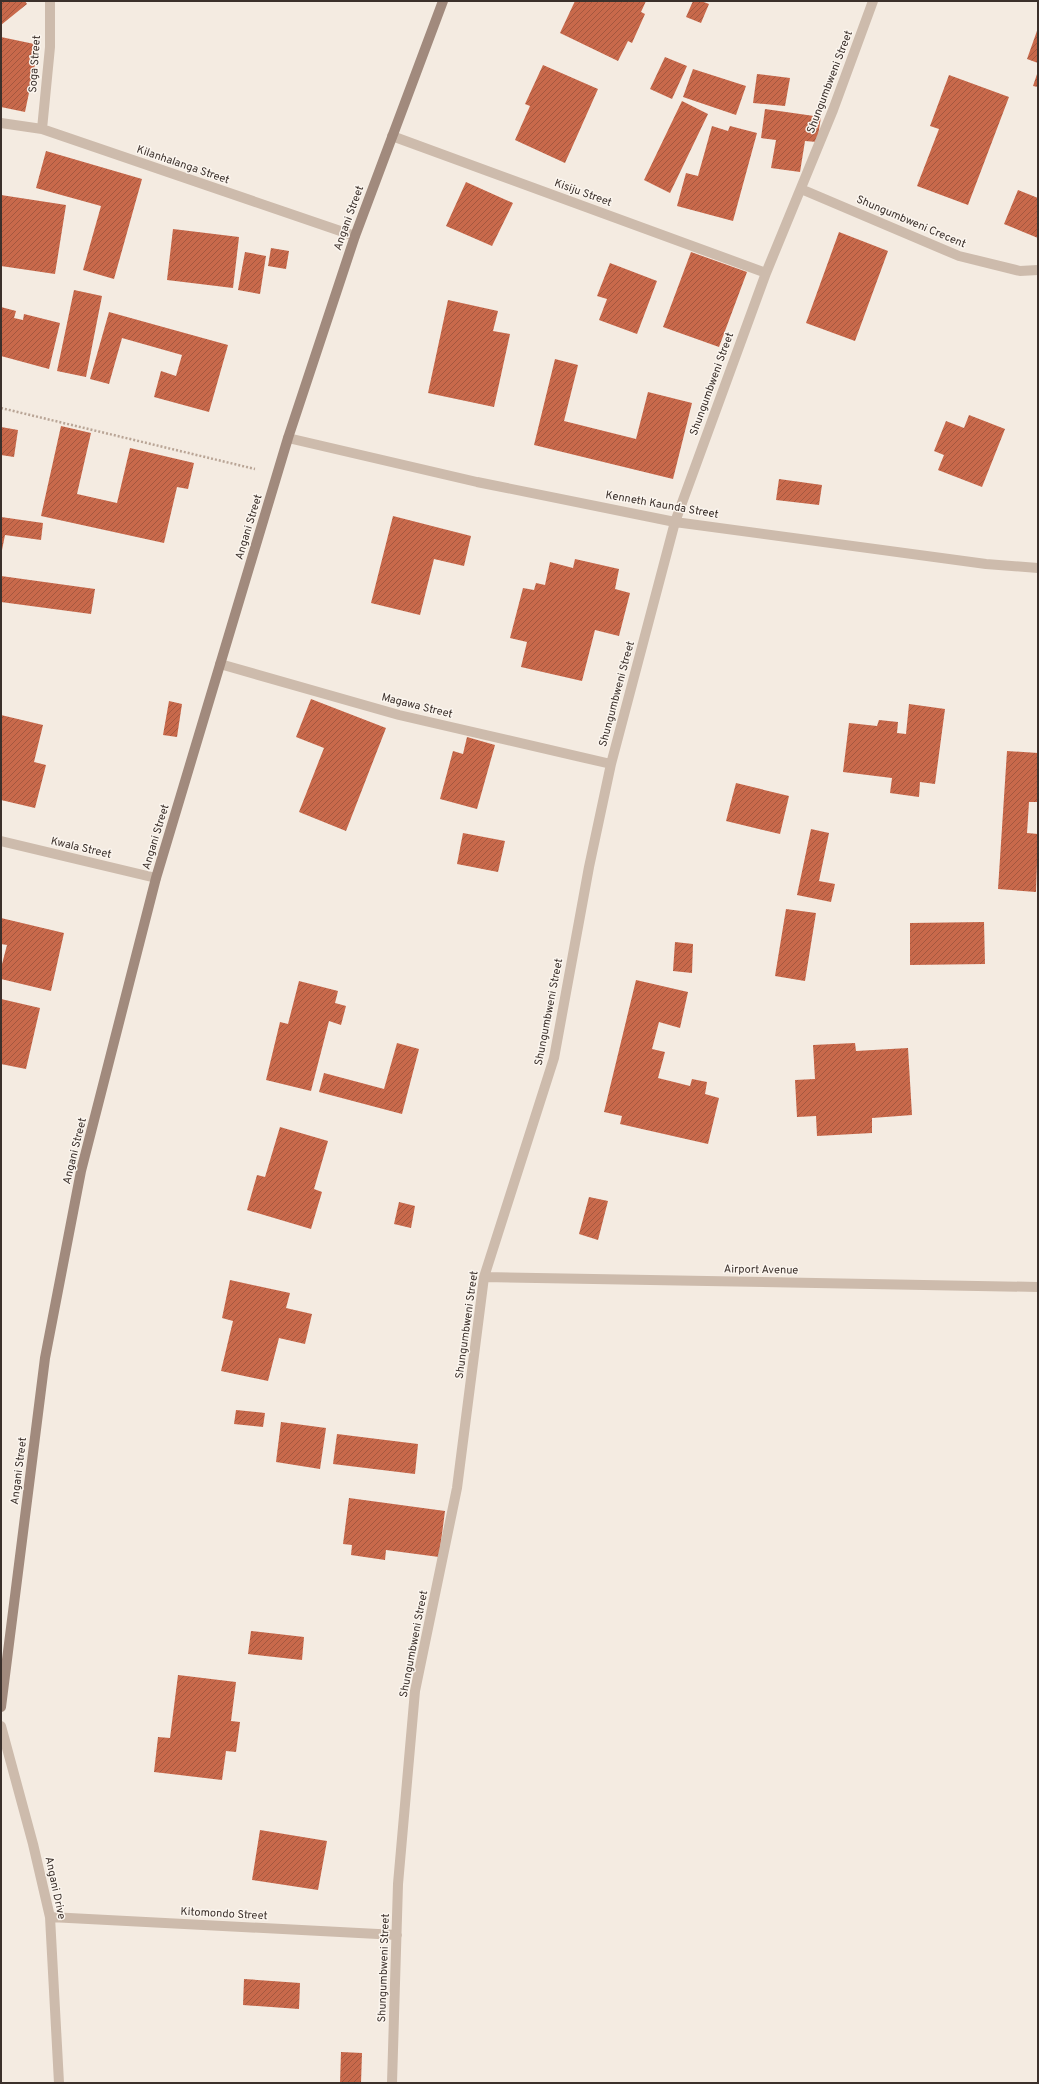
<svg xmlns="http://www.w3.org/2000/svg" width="1039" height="2084" viewBox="0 0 1039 2084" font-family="Overpass,sans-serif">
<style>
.building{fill:url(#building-hatch)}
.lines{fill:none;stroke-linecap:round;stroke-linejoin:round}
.path{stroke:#b9a596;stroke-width:2.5;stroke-dasharray:2 2;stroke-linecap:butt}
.street{stroke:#cdbbac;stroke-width:10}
.secondary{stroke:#a18a7d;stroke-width:10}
.labels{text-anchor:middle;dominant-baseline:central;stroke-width:3;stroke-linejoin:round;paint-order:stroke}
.street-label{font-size:11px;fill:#3b302b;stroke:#fbf5ee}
</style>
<defs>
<pattern id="building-hatch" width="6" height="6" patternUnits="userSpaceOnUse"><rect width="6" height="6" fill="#c8694b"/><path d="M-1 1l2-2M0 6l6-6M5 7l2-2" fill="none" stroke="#a4573f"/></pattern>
</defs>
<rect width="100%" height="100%" fill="#f4ebe1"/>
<path class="building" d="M1,1H25L27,4L1,25Z
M575,1H646L641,12L645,14L632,43L628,41L618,61L560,33Z
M693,1H701L709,4L701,23L686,17Z
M1038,28V63L1027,59Z
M1,37L39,45L25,112L1,107Z
M665,57L687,66L672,99L650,89Z
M543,65L598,89L565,163L515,140L530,106L525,104Z
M693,69L746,86L736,115L683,97Z
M1038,71V87L1033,86Z
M757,74L790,78L785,106L753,103Z
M949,75L1009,97L968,205L917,186L939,129L930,126Z
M682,101L708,114L670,193L644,180Z
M765,109L821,117L817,142L805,141L800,172L771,168L776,140L761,138Z
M712,126L728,131L730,126L757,133L733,221L677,206L686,173L698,176Z
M46,151L142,179L114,279L83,270L101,206L36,188Z
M466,182L513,203L492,246L446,226Z
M1018,190L1038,198V238L1004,224Z
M1,195L66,205L55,274L1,266Z
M173,229L239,237L233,288L167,280Z
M839,232L888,251L855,341L806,323Z
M271,248L289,251L286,269L268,266Z
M245,252L266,256L260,294L238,290Z
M691,252L747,272L719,347L663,327Z
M610,263L657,281L637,334L599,320L607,299L597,296Z
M74,290L102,296L86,377L57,371Z
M448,300L498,311L493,331L510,334L494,407L428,393Z
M1,307L16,311L14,318L23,320L24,314L60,323L49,369L1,356Z
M109,312L228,345L209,412L154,397L161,371L176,376L182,355L122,338L109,384L90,379Z
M555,359L578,365L564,421L636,439L648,392L692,403L673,479L534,445Z
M969,415L1005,429L982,487L938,470L944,455L934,451L946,421L964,428Z
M61,426L91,433L77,494L117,503L130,448L194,463L188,489L177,487L164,543L41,516Z
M1,427L18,430L14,457L1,455Z
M779,479L822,485L819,505L776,500Z
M393,516L471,536L464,566L434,559L420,615L371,603Z
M1,517L43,523L41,540L5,535L1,555Z
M575,559L619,569L615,589L630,593L619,636L595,630L582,681L521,667L527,642L510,638L523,588L534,590L536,583L545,585L550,562L573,568Z
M1,576L95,589L91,614L1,602Z
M311,699L386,728L346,831L299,812L324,748L296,737Z
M169,701L182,704L177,737L163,735Z
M909,704L945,709L935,784L920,782L919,797L890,793L892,778L843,772L849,723L877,726L879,720L898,722L897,733L906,734Z
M1,715L43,725L34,762L46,765L35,808L1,800Z
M467,737L495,745L477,809L440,799L453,751L463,754Z
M1007,751L1038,753V802H1029L1027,833L1038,834L1036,892L998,889Z
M736,783L789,796L780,834L726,821Z
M811,829L829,833L819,881L835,884L831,902L797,895Z
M463,833L505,841L498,872L457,864Z
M786,909L816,913L805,981L775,976Z
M1,918L64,933L51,991L1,979V968L7,945L1,944Z
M984,922L985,964L910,965V923Z
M675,942L693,944L692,973L673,971Z
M636,980L688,992L680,1028L659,1022L652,1049L665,1052L658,1078L690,1086L692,1079L707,1082L705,1094L719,1098L708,1144L620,1124L622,1116L604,1112Z
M299,981L338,991L335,1003L346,1006L341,1025L329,1021L311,1091L266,1080L280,1022L288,1024Z
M1,999L40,1008L26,1069L1,1064Z
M397,1043L419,1049L402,1114L319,1092L324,1073L384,1089Z
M855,1043L856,1051L908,1048L912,1115L872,1118V1133L817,1136L816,1116L797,1117L795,1080L815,1079L813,1045Z
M280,1127L328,1141L314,1189L322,1192L311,1229L247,1210L257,1175L265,1177Z
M589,1197L608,1201L598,1240L579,1234Z
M399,1202L415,1206L411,1228L394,1224Z
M230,1280L290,1293L286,1308L312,1314L305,1344L279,1338L268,1381L221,1371L233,1321L222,1318Z
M236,1410L265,1413L263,1427L234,1424Z
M281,1422L326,1428L320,1469L276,1462Z
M337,1434L418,1444L415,1474L333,1464Z
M349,1498L445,1511L439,1557L386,1550L385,1560L351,1555L352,1545L343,1544Z
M251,1631L304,1637L302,1660L248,1654Z
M178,1675L236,1682L231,1721L240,1722L236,1752L226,1751L222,1780L154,1772L158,1737L170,1738Z
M260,1830L327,1841L318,1890L252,1880Z
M244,1979L300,1983L299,2009L243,2005Z
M341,2052L362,2053L361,2083H340Z"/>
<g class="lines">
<path class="path" d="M1,408L255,469"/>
<path class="street" d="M1,123L42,129L355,236
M42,129L50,47V1
M392,136L766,273
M801,189L959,256L1020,271L1038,270
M288,438L477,482L675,522L986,564L1038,568
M220,664L399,715L611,764
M1,841L156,878
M484,1277L1038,1287
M1,1726L33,1844L50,1917L59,2083
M50,1917L397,1935
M392,2083L398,1884L415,1691L457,1488L484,1277L554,1058L589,867L611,764L675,522L766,273L833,110L873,1"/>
<path class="secondary" d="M1,1707L45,1358L81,1171L156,878L288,438L355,236L443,1"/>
</g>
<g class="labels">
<g class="street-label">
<text transform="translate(35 64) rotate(-86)">Soga Street</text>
<text transform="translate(830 82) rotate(-69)">Shungumbweni Street</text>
<text transform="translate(183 165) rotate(19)">Kilanhalanga Street</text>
<text transform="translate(583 193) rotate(20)">Kisiju Street</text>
<text transform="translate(349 218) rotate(-70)">Angani Street</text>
<text transform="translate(911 222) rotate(23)">Shungumbweni Crecent</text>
<text transform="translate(712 384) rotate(-70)">Shungumbweni Street</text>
<text transform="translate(662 505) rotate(10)">Kenneth Kaunda Street</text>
<text transform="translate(249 527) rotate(-73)">Angani Street</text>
<text transform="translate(617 694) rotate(-75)">Shungumbweni Street</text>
<text transform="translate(417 706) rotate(14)">Magawa Street</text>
<text transform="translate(156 837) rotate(-73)">Angani Street</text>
<text transform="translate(81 848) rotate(13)">Kwala Street</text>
<text transform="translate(549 1012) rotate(-79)">Shungumbweni Street</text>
<text transform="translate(75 1151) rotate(-76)">Angani Street</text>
<text transform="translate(761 1270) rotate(1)">Airport Avenue</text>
<text transform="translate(467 1325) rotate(-82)">Shungumbweni Street</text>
<text transform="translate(19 1471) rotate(-83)">Angani Street</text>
<text transform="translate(414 1644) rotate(-79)">Shungumbweni Street</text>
<text transform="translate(55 1888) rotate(78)">Angani Drive</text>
<text transform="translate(224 1914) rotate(3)">Kitomondo Street</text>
<text transform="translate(384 1968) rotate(-88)">Shungumbweni Street</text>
</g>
</g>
<rect width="1039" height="2084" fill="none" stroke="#3b302b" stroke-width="4"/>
</svg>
